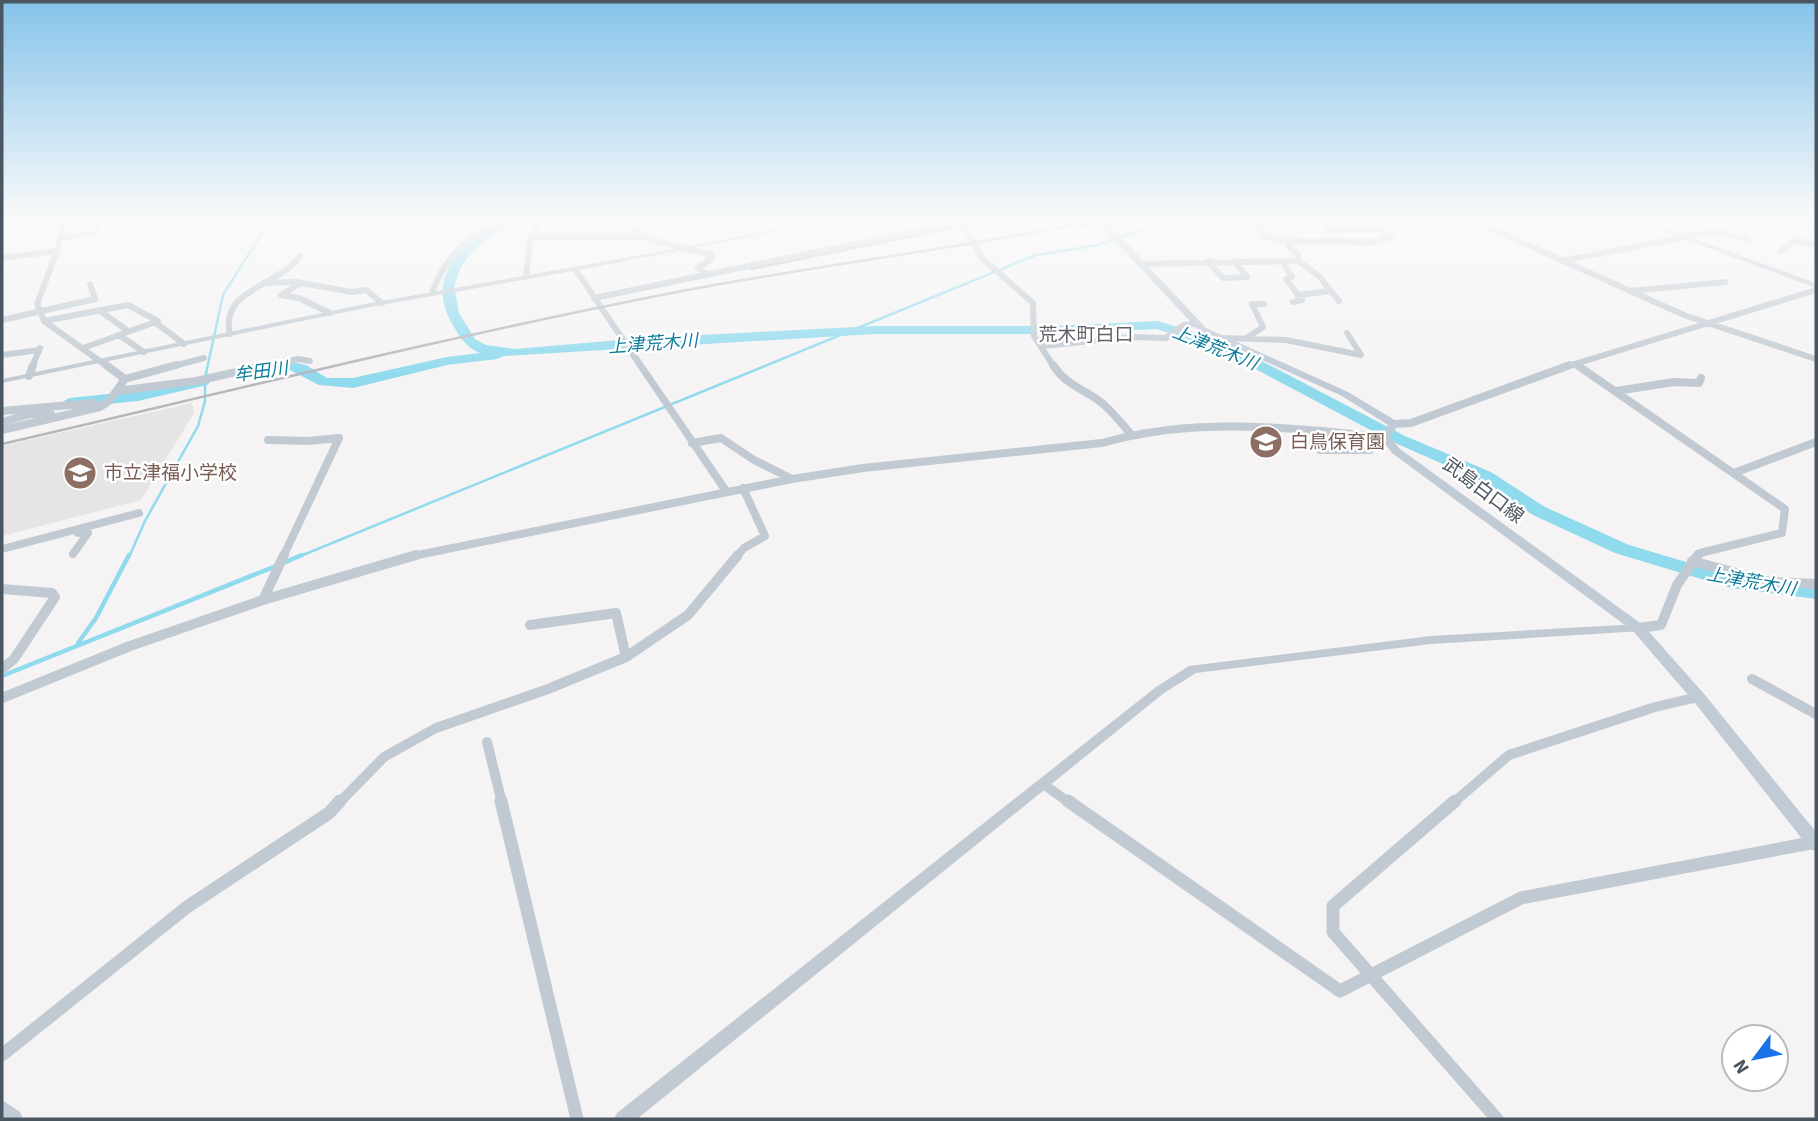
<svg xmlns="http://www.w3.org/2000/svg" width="1818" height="1121" viewBox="0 0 1818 1121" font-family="'Source Sans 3','Noto Sans JP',sans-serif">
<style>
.education{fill:#e6e4e5}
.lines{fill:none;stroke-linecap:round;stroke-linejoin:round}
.stream-far1{stroke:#90daee;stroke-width:2.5}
.stream{stroke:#90daee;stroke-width:4.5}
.river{fill:#90daee;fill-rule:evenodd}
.minor-far3{stroke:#c1cad2;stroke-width:6}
.minor-far2{stroke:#c1cad2;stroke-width:8}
.minor-far1{stroke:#c1cad2;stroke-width:10}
.minor{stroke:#c1cad2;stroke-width:13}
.tertiary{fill:#c1cad2;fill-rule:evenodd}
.secondary{fill:#c1cbd6;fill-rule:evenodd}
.primary{fill:#b3c2d1;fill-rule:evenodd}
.rail{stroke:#b5b8bd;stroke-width:2.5}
.labels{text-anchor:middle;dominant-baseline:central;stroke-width:5;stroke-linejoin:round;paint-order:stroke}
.far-water-label{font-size:18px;font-style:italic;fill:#0c7c9b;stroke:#fff}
.far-quarter-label{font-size:19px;fill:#5f6368;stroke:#fff}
.education-label{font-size:19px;fill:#785e54;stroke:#fff;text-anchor:start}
.street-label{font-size:19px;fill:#4a5661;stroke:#fff}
</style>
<rect width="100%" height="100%" fill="#f5f3f3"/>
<path class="education" d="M192,403L194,413L141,500L2,536V446Z"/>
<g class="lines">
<path class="stream-far1" d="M129,557L145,521L198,426L205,401V378L223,295L270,220
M298,557L1036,255L1099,245L1140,230L1170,224L1468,221"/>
<path class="stream" d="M283,563L302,555
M78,643L96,618L129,555
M2,676L276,566"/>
<path class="river" d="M501,220H515L484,241L471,254L461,267L454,286L459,313L475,339L486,345L515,349L643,338L875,326H1054L1158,321L1206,336L1254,357L1405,436L1491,472L1545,507L1629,545L1733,576L1816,587V599L1731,588L1615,553L1533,515L1479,480L1393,442L1244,363L1196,342L1157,329L1054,334H875L504,356L497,359L447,365L353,388L319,385L288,369L259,374L252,370L254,367L288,361L306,365L327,378H353L447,357L480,353C466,347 461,339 454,327C423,277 461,245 501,220Z
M202,377L207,379L210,382L207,385L138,401L69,408L61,403L69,398L138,391Z"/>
<path class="minor-far3" d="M64,220L57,251L37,304L44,321L108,367
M625,220L641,236
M1257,220L1262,236L1296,241L1288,246L1298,254V261L1319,276L1339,301
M1472,220L1684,315L1816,359
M1809,220L1816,227
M962,222L983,259L1033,303L1034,336L1054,367
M1566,222L1575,220
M95,225L97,220
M533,237H642L711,255L712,258L698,268L706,274
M1683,237L1720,231L1747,240
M60,238L98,232
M1296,241L1372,242L1391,237L1378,229L1327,230
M1781,251L1795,240L1816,245
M2,258L57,251
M1208,261L1223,278L1247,277L1235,262
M1282,261L1292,277L1286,279L1302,300L1293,302
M1561,261L1685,237
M1140,264L1298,261
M526,277L530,240L541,220
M264,283L296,282L352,292L366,290L382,303
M299,284L281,295L299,298L330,313
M1629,291L1725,282
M432,293C444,258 467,239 498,220
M1297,295L1331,291
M594,298L962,222L961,220
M99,310L128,331
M2,320L95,299L90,284
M44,321L128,305L158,321L83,348
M155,322L184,344
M230,334C219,289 280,286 300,256
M119,335L144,352
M1248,337L1263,327L1252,304H1264
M1220,338L1286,340L1361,355L1347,333
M1042,346L1132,337L1166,338L1184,325L1195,324
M2,355L39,350
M1575,364L1580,367
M32,367L40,348
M170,367L204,358
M260,367L298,359L310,361
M1565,367L1816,290"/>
<path class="minor-far2" d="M1053,365C1065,384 1081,388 1098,400C1110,408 1120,422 1130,433
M1577,365L1785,509L1782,533L1700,553L1697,557
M29,376L33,365
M125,379L176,365
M117,391L196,381L268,365
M1616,391L1674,382L1699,383L1701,378
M2,411L93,403L98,406
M2,422L30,414H51L52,418
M1394,424L1411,423L1570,365
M2,430L100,407L109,401L125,379L106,365
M1321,432L1331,450H1370
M268,440L308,441L339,438L283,557
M692,443L721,438L754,460L792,479
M1320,450H1331
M1734,473L1816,442
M2,549L139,513
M73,554L88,533H78
M408,557L792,479L863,468L1102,443C1195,416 1290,428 1385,437
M736,557L744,548L765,536L743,488"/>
<path class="minor-far1" d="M1692,561L1770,582L1816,584
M2,589L52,593L55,597L14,659L2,669
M263,600L284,555
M530,625L616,613L626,657
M1638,628L1661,625L1677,585L1698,555
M1752,679L1816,714
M2,698L130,646L263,600L416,555
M487,742L502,803
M1043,784L1070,803
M339,803L384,757L436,728L548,689L626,657L688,615L738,555
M1453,803L1509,755L1655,707L1698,697"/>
<path class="minor" d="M501,801L577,1119
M1068,801L1340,991L1521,898L1816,842
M1455,801L1333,906V932L1497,1119
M2,1055L187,907L329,813L340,801"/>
<path class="tertiary" d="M826,220H837L579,270L731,491L726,494L721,491L573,271L370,307L2,383V379L370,303L658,252Z
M1638,624L1642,625L1644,628L1642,631L1431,644L1196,673L1164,693L637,1119H614L617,1113L1156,687L1189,666L1431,636Z"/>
<path class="secondary" d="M1634,220H1643L1816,283V288Z
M1799,220H1816V223L1802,222Z
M1101,222H1107L1206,328L1348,392L1398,422L1399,424L1390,437L1400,449L1643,625L1705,695L1816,832V851L1810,849L1695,703L1633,631L1392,453L1380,437L1388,425L1342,396L1200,332L1101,226Z
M2,1100L20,1112L23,1119H2Z"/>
<path class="primary" d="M1045,220L1095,223L1112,220H1126L1095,229L1049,222Z"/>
<path class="rail" d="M751,269L991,220
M2,444C226,392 450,336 677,292C817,265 958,249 1098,220"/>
</g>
<linearGradient id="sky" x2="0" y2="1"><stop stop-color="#85c3ea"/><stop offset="0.58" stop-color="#fafafa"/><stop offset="1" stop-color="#fafafa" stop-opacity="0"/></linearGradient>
<rect width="1818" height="377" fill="url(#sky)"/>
<defs>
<symbol id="school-disc" viewBox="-11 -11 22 22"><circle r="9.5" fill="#8d6e63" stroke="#fff"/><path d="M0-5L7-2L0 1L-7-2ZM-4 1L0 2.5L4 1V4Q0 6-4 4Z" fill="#fff"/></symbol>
</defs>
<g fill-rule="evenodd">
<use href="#school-disc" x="1247" y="423" width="38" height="38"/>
<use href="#school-disc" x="61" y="454" width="38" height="38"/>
</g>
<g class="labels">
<g class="far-water-label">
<text transform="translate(653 344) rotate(-4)">上津荒木川</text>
<text transform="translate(1215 348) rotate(22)">上津荒木川</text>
<text transform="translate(261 372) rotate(-8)">牟田川</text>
<text transform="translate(1751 582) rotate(10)">上津荒木川</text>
</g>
<g class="far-quarter-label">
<text x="1086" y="335">荒木町白口</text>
</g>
<g class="education-label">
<text x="1290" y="442">白鳥保育園</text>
<text x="104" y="473">市立津福小学校</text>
</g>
<g class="street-label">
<text transform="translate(1483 491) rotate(37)">武島白口線</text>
</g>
</g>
<rect width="1818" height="1121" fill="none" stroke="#4a5661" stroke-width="7"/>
<g transform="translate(1755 1058) rotate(238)"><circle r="33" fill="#ffffff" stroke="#b7bbc0" stroke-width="2"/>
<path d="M0-5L12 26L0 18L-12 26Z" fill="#1a73e8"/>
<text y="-10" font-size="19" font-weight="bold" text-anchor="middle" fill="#4a5661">N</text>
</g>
</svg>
